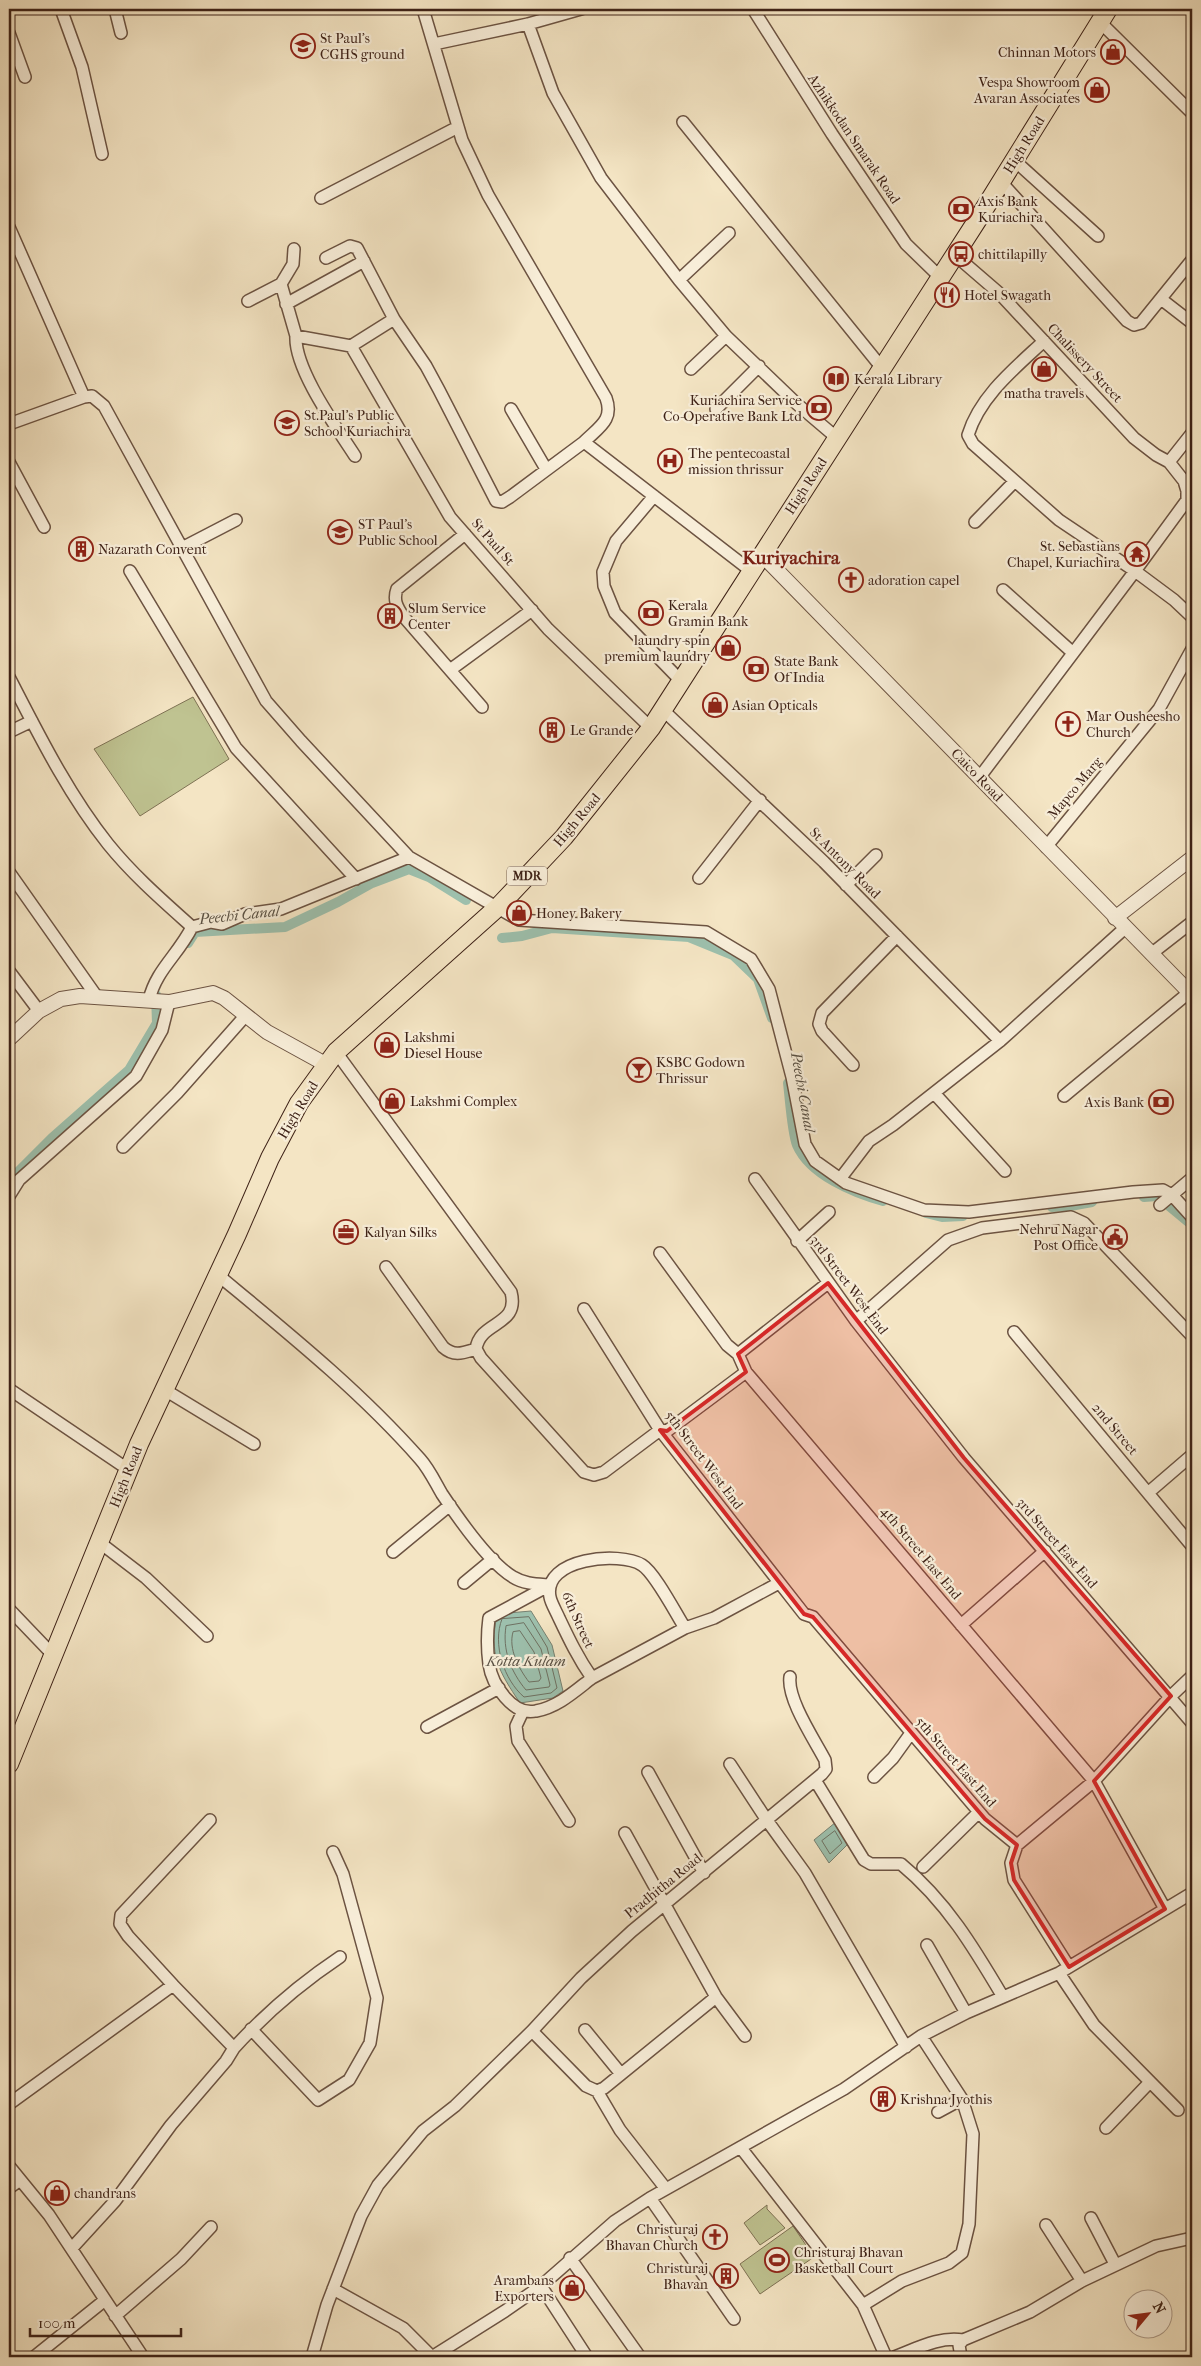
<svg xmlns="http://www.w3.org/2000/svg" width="1201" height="2366" viewBox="0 0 1201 2366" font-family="'IM FELL French Canon',serif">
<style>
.green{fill:#bfc391;stroke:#7e7254}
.water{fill:#9dc0ad;stroke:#778171}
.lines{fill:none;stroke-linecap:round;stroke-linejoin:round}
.shore{stroke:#6e7162;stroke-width:1}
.canal{stroke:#9dc0ad;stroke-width:10}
.minor-casing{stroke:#6c5342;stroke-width:14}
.tertiary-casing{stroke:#6c5342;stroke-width:16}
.primary-casing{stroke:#3e2217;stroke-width:20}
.minor{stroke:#f8eed9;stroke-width:11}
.tertiary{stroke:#f8eed9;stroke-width:14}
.primary{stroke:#f4e5c4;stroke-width:18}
.marked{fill:#d62828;fill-opacity:0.2;stroke:#d62828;stroke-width:4;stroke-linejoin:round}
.labels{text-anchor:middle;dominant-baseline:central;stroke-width:4.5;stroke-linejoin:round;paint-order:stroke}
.shield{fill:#f8eed9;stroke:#765f51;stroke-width:1}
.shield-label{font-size:12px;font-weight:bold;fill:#3e2217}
.poi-label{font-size:14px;fill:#3e2217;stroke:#f8eed9;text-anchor:start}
.street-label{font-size:14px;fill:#3e2217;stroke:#f8eed9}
.water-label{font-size:15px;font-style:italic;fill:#5a5144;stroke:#f8eed9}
.district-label{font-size:19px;font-weight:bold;fill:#7a1f14;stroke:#f8eed9}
</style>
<rect width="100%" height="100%" fill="#f4e5c4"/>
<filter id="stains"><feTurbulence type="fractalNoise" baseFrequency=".004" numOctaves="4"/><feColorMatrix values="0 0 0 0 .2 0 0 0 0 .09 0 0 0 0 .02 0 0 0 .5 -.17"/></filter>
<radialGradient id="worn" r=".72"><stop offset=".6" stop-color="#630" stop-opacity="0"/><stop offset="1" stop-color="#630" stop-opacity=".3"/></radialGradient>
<path class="green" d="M193,697L229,759L140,816L94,749Z
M767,2205V2209L785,2228L760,2245L744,2223Z
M793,2226L814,2257L760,2294L740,2264Z"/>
<path class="water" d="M531,1611L552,1645L563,1691L553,1698L520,1703C498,1670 489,1655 497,1614Z
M836,1822L848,1844L829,1863L814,1840Z"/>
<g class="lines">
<path class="shore" d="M529,1617L547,1647L557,1688L551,1693L524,1697C504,1680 492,1644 502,1619Z
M524,1623L541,1649L550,1685L549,1687L526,1690C511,1672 502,1650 506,1626Z
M520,1631L534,1652L541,1678L539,1681L529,1682C519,1669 508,1649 513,1632Z
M835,1831L842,1843L830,1854L822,1841Z"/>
<path class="canal" d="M502,938L522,936L552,928L689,937L733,955L758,979L772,1018
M188,943L195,932L285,927L338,902L372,883L409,869L429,877L466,900
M788,1083C790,1099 792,1132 797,1145C810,1175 854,1193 883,1201
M9,1181L52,1138L129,1070L157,1023L156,995
M1144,1197L1157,1196L1192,1225
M1052,1207L1070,1206L1092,1202
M926,1213L942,1217L963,1216"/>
<defs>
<path id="minor" d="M61,9L82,67L102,154
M115,9L121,33
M423,9L462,140L488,195L606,398C614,420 599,427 584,442L751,571
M581,9L528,24L553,93L601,178L679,280L726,336L797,404L837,438
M753,9L832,134L906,244L940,277
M1100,22L1192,113
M9,33L25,77
M434,44L528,24
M683,122L882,368
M1014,160L1098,236
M1001,182L1127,321L1134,325L1141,323L1192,260
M321,198L458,127
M9,227L84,397L92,396L104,406L266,701L301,741L409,857L519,920L706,932L751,959L769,989L792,1077L805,1144L815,1161L846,1183L924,1210L969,1212L1133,1192L1163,1190L1172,1195L1192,1217
M294,249L293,264L281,284L296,336L351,346L394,319
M955,255L999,293L1134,438L1156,455L1169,462L1184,481L1187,491V500L1135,571L1059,520L973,444L968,435C980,396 1015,368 1044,341
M326,258L350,246L357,248L394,319L426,366L439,390L496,501L502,502L510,497L584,442
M679,280L729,233
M1161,299L1192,323
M248,301L281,284
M286,304L364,261
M296,336C294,369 337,428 355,456
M351,346L450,517L548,629L651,728
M691,369L726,336
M511,409L546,469
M716,409L759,366
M9,424L84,397
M9,462L44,527
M1169,462L1192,433
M654,496L616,541L603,572L604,586L615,613L682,682
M975,522L1014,482
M465,534L397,589C393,600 397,607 403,616L482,707
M182,548L236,520
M130,571L236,748L356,879
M1003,590L1072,652
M450,670L532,610
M9,677C38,733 68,794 108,844C133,875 163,901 192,927L211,922L222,924L245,914L281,909L409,857
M664,711L824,862L1000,1041
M9,732L32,721
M979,778L1135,571L1174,600L1192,617
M1046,847L1159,709L1192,649
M9,872L97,997
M699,878L760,800
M846,885L876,855
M1151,954L1192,922
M9,971L39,1011
M149,1000C156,970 178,955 192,927
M336,1052L511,1292C520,1327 480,1320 476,1349L481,1358L584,1472L594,1475L604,1472L660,1430L667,1431L746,1372
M853,1065L822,1031L819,1024L822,1013L897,936
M934,1093L1005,1171
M1064,1096L1192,990
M123,1147L177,1093L246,1015
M755,1179L856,1321L964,1458L1192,1723
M840,1179L869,1141L893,1125L1000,1041L1125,928
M9,1196L19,1180L136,1076L162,1030L169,1002
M1160,1205L1192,1178
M797,1241L829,1212
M660,1253L727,1345L738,1354L746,1372L1094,1781L1171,1696L1192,1676
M386,1267L443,1347C454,1357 463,1353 476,1349
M218,1275C288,1333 359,1390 420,1459C429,1469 435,1482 442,1494C458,1518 488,1562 513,1577C524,1584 538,1584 550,1585
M584,1309L660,1430L804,1614L813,1617L985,1819L1017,1845L1094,1781L1165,1909
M856,1321L948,1240L982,1228L1071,1217L1084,1223L1192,1336
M1014,1332L1192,1546
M738,1354L828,1283
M9,1389L129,1470
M165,1390L254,1444
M1149,1492L1192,1455
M99,1542L146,1578L207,1636
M393,1552L450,1505
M464,1583L493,1559
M550,1585L489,1618C487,1633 487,1649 489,1664C492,1685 513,1716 536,1711C558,1707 575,1691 592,1678
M9,1609L53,1655
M961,1625L1045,1551
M685,1628L592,1678C578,1658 569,1639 559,1618C556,1611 551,1603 550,1597C542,1558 620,1551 642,1565C655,1573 676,1614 685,1628L714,1618L779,1583
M523,1711L516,1726L518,1741L569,1821
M427,1727L499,1688
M730,1764L766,1819L805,1873L906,2047
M648,1772L704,1873
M874,1777L893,1758L911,1733
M815,1780L864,1860L871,1864H901C946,1901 974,1948 1003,1997
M625,1833L716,1997L745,2036
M1017,1845L1011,1863L1014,1880L1069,1967
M923,1867L979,1812
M927,1945L966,2013
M1059,1973L1094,2025L1178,2110
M173,1985L128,1936L120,1924L121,1915L210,1820
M251,2029L318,2100L349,2080L370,2043L377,1998L343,1874L333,1852
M585,2030L621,2074
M532,2031L586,2086L597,2091L604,2088L716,1997
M921,2036L962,2099
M234,2048C265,2014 301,1983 340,1957
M597,2091L620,2130L666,2189
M9,2104L173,1985L234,2048L226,2061L171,2125L115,2201L72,2248
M1106,2128L1150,2082
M741,2148L863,2305L902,2281L949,2263L962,2253L969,2224L973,2134L962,2099L938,2112
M9,2166L49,2215L143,2357
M9,2188L20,2180
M650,2198L734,2319
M1091,2218L1115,2264
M1046,2225L1082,2281
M570,2258L640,2357
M541,2286L587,2357
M333,2289L403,2328L432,2357
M863,2305L886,2357
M115,2316L181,2259L211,2227
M34,2357L105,2300
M312,2357L327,2305L361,2216L378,2185L423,2131L455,2106L532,2031L581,1978L632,1931L822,1774L826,1769L825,1760C814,1739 787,1699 790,1677
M432,2357L505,2311L541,2286L615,2221L650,2198L844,2089L921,2036L966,2013L1059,1973L1192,1893
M894,2357C916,2349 939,2336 963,2340
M961,2357L959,2345L963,2340L1030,2312L1082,2281L1156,2246L1192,2238"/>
<path id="tertiary" d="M762,555L1192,995
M1115,918L1192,858
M9,1039L39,1011L61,999L80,996L169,1002L213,993L224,998L267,1032L327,1065"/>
<path id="primary" d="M9,1764L139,1444L237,1234L270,1158L299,1103L336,1052L498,907L564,837L651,728L978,219L1108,9"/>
</defs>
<use href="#minor" class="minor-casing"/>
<use href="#tertiary" class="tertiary-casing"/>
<use href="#primary" class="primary-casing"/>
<use href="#minor" class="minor"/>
<use href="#tertiary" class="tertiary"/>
<use href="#primary" class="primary"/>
</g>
<path class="marked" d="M828,1283L964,1458L1171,1696L1094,1781L1165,1909L1069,1967L1014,1880L1011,1863L1017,1845L985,1819L813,1617L804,1614L660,1430L667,1431L746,1372L738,1354Z"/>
<defs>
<symbol id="school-ring" viewBox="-11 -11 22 22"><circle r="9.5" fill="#f8eed9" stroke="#8f2418" stroke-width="1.5"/><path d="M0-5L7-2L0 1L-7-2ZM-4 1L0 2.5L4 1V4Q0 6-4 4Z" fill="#8f2418"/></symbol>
<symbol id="shop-ring" viewBox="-11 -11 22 22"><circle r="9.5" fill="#f8eed9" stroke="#8f2418" stroke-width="1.5"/><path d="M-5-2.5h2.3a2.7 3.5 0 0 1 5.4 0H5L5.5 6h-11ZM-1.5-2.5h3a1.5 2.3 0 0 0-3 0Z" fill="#8f2418"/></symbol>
<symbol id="bank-ring" viewBox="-11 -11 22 22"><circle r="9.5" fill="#f8eed9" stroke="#8f2418" stroke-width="1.5"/><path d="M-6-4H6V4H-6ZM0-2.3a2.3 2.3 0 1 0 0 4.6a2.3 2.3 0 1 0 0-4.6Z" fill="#8f2418"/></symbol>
<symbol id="bus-ring" viewBox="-11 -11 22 22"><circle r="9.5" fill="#f8eed9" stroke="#8f2418" stroke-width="1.5"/><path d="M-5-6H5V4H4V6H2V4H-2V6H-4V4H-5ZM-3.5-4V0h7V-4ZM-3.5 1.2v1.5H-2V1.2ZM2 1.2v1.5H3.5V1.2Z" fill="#8f2418"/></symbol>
<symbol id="restaurant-ring" viewBox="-11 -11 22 22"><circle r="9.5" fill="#f8eed9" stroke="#8f2418" stroke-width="1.5"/><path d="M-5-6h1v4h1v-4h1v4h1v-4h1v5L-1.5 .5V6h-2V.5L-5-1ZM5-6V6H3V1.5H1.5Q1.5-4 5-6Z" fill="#8f2418"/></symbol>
<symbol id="library-ring" viewBox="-11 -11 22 22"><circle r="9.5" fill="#f8eed9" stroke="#8f2418" stroke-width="1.5"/><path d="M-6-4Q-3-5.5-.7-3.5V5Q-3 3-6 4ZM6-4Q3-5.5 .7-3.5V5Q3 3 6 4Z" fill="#8f2418"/></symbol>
<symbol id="hospital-ring" viewBox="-11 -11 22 22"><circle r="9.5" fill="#f8eed9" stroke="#8f2418" stroke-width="1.5"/><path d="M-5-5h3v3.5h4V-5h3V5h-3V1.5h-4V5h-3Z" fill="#8f2418"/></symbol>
<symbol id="building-ring" viewBox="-11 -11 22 22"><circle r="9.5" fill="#f8eed9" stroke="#8f2418" stroke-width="1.5"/><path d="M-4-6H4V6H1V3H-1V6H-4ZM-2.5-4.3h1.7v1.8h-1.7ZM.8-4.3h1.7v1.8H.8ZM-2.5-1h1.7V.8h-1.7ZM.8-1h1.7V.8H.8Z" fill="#8f2418"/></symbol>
<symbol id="temple-ring" viewBox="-11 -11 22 22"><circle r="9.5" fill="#f8eed9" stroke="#8f2418" stroke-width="1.5"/><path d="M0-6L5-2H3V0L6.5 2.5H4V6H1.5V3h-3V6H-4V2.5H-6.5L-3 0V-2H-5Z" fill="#8f2418"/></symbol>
<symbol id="church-ring" viewBox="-11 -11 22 22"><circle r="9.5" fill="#f8eed9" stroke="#8f2418" stroke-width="1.5"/><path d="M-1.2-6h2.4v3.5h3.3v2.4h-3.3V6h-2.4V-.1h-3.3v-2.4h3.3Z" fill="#8f2418"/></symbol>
<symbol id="bar-ring" viewBox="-11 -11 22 22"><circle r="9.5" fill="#f8eed9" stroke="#8f2418" stroke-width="1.5"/><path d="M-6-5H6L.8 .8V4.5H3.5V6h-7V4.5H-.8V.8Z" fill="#8f2418"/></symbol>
<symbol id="office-ring" viewBox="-11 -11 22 22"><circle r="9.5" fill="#f8eed9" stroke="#8f2418" stroke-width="1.5"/><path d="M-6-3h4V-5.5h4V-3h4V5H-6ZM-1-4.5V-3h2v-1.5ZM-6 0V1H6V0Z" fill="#8f2418"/></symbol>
<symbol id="civic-ring" viewBox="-11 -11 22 22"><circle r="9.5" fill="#f8eed9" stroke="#8f2418" stroke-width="1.5"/><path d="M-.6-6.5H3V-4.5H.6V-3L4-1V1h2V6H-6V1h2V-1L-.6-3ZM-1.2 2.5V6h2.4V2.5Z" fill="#8f2418"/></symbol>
<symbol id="stadium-ring" viewBox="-11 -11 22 22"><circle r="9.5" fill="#f8eed9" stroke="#8f2418" stroke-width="1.5"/><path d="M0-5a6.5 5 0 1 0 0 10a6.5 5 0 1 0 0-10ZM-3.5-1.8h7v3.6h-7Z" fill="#8f2418"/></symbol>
</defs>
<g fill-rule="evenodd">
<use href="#school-ring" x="289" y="32" width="28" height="28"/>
<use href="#shop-ring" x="1099" y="38" width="28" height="28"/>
<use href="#shop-ring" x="1083" y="76" width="28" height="28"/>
<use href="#bank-ring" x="947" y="195" width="28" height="28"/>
<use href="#bus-ring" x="947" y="240" width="28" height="28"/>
<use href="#restaurant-ring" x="933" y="281" width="28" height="28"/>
<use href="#shop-ring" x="1030" y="355" width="28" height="28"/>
<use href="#library-ring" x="822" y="365" width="28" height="28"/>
<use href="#bank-ring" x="805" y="394" width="28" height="28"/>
<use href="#school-ring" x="273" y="409" width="28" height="28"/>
<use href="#hospital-ring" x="656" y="447" width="28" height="28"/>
<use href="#school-ring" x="326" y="518" width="28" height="28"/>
<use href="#building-ring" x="67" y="535" width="28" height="28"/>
<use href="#temple-ring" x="1123" y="540" width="28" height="28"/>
<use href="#church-ring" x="837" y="566" width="28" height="28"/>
<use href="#bank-ring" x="637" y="599" width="28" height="28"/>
<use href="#building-ring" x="376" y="602" width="28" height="28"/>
<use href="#shop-ring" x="714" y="634" width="28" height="28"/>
<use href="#bank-ring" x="742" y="655" width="28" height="28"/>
<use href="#shop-ring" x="701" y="691" width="28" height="28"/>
<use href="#church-ring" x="1054" y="710" width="28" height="28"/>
<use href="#building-ring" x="538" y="716" width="28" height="28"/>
<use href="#shop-ring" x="505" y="899" width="28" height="28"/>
<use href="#shop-ring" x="373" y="1031" width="28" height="28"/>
<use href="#bar-ring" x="625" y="1056" width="28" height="28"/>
<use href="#shop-ring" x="378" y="1087" width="28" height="28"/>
<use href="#bank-ring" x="1147" y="1088" width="28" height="28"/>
<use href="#office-ring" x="332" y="1218" width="28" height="28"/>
<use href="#civic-ring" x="1101" y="1223" width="28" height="28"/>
<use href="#building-ring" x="869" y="2085" width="28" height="28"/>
<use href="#shop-ring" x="43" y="2179" width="28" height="28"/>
<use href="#church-ring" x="701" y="2223" width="28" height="28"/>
<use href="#stadium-ring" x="763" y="2246" width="28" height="28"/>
<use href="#building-ring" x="712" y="2262" width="28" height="28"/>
<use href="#shop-ring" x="558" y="2274" width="28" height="28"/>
</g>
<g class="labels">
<rect class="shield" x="507" y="866.5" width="40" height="19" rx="4"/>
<g class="shield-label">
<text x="527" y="876">MDR</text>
</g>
<g class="poi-label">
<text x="320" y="38">St Paul's<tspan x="320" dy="16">CGHS ground</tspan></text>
<text x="1096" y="52" text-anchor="end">Chinnan Motors</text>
<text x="1080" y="82" text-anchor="end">Vespa Showroom<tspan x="1080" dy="16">Avaran Associates</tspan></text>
<text x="978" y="201">Axis Bank<tspan x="978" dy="16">Kuriachira</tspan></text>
<text x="978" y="254">chittilapilly</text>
<text x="964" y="295">Hotel Swagath</text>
<text x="854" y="379">Kerala Library</text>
<text x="1044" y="393" text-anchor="middle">matha travels</text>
<text x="802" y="400" text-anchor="end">Kuriachira Service<tspan x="802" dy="16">Co-Operative Bank Ltd</tspan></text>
<text x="304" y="415">St.Paul's Public<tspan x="304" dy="16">School Kuriachira</tspan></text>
<text x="688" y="453">The pentecoastal<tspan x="688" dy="16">mission thrissur</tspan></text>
<text x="358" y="524">ST Paul's<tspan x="358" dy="16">Public School</tspan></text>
<text x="1120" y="546" text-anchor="end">St. Sebastians<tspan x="1120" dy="16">Chapel, Kuriachira</tspan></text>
<text x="98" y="549">Nazarath Convent</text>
<text x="868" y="580">adoration capel</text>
<text x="668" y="605">Kerala<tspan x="668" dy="16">Gramin Bank</tspan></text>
<text x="408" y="608">Slum Service<tspan x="408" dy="16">Center</tspan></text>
<text x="710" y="640" text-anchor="end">laundry-spin<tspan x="710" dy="16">premium laundry</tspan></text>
<text x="774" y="661">State Bank<tspan x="774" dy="16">Of India</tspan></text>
<text x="732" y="705">Asian Opticals</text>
<text x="1086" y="716">Mar Ousheesho<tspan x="1086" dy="16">Church</tspan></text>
<text x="570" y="730">Le Grande</text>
<text x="536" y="913">Honey Bakery</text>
<text x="404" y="1037">Lakshmi<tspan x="404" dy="16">Diesel House</tspan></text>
<text x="656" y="1062">KSBC Godown<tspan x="656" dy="16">Thrissur</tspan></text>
<text x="410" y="1101">Lakshmi Complex</text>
<text x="1144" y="1102" text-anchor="end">Axis Bank</text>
<text x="1098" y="1229" text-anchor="end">Nehru Nagar<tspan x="1098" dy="16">Post Office</tspan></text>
<text x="364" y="1232">Kalyan Silks</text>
<text x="900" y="2099">Krishna Jyothis</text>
<text x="74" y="2193">chandrans</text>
<text x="698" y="2229" text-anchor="end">Christuraj<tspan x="698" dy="16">Bhavan Church</tspan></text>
<text x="794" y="2252">Christuraj Bhavan<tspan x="794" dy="16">Basketball Court</tspan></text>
<text x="708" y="2268" text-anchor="end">Christuraj<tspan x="708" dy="16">Bhavan</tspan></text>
<text x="554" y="2280" text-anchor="end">Arambans<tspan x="554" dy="16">Exporters</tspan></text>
</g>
<g class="street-label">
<text transform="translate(854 139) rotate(56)">Azhikkodan Smarak Road</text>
<text transform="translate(1024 145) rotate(-58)">High Road</text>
<text transform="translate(1085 363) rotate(47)">Chalissery Street</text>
<text transform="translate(806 486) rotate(-57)">High Road</text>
<text transform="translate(493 542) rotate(49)">St Paul St</text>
<text transform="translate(977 775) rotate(46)">Caico Road</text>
<text transform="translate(1075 788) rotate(-50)">Mapco Marg</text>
<text transform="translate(577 820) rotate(-50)">High Road</text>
<text transform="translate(845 863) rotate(45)">St Antony Road</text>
<text transform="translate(298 1110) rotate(-59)">High Road</text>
<text transform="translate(849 1285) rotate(53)">3rd Street West End</text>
<text transform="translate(1115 1429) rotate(50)">2nd Street</text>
<text transform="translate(704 1460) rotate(53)">5th Street West End</text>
<text transform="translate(126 1477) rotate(-68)">High Road</text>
<text transform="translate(1057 1543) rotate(49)">3rd Street East End</text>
<text transform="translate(921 1553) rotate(50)">4th Street East End</text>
<text transform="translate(578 1620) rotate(66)">6th Street</text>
<text transform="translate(956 1762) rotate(49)">5th Street East End</text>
<text transform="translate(663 1886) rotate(-39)">Pradhitha Road</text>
</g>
<g class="water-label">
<text transform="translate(239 915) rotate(-6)">Peechi Canal</text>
<text transform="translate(803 1092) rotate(80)">Peechi Canal</text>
<text x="526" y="1661">Kotta Kulam</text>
</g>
<g class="district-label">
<text x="791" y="558">Kuriyachira</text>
</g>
</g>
<rect width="1201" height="2366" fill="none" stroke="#f4e5c4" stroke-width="30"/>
<rect x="10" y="10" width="1181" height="2346" fill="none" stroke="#3e2217" stroke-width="2.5"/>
<rect x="15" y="15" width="1171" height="2336" fill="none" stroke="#3e2217"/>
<g transform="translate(1148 2314) rotate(61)"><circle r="24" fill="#f8eed9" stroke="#ae9c8b"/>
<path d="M0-4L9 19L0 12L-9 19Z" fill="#8f2418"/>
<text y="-8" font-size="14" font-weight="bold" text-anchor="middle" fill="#3e2217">N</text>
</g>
<path d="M30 2328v8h151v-8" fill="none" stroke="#3e2217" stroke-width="2.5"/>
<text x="38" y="2328" font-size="15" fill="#3e2217" stroke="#f8eed9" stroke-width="4" paint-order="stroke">100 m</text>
<rect width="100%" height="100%" filter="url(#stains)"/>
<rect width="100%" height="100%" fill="url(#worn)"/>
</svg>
